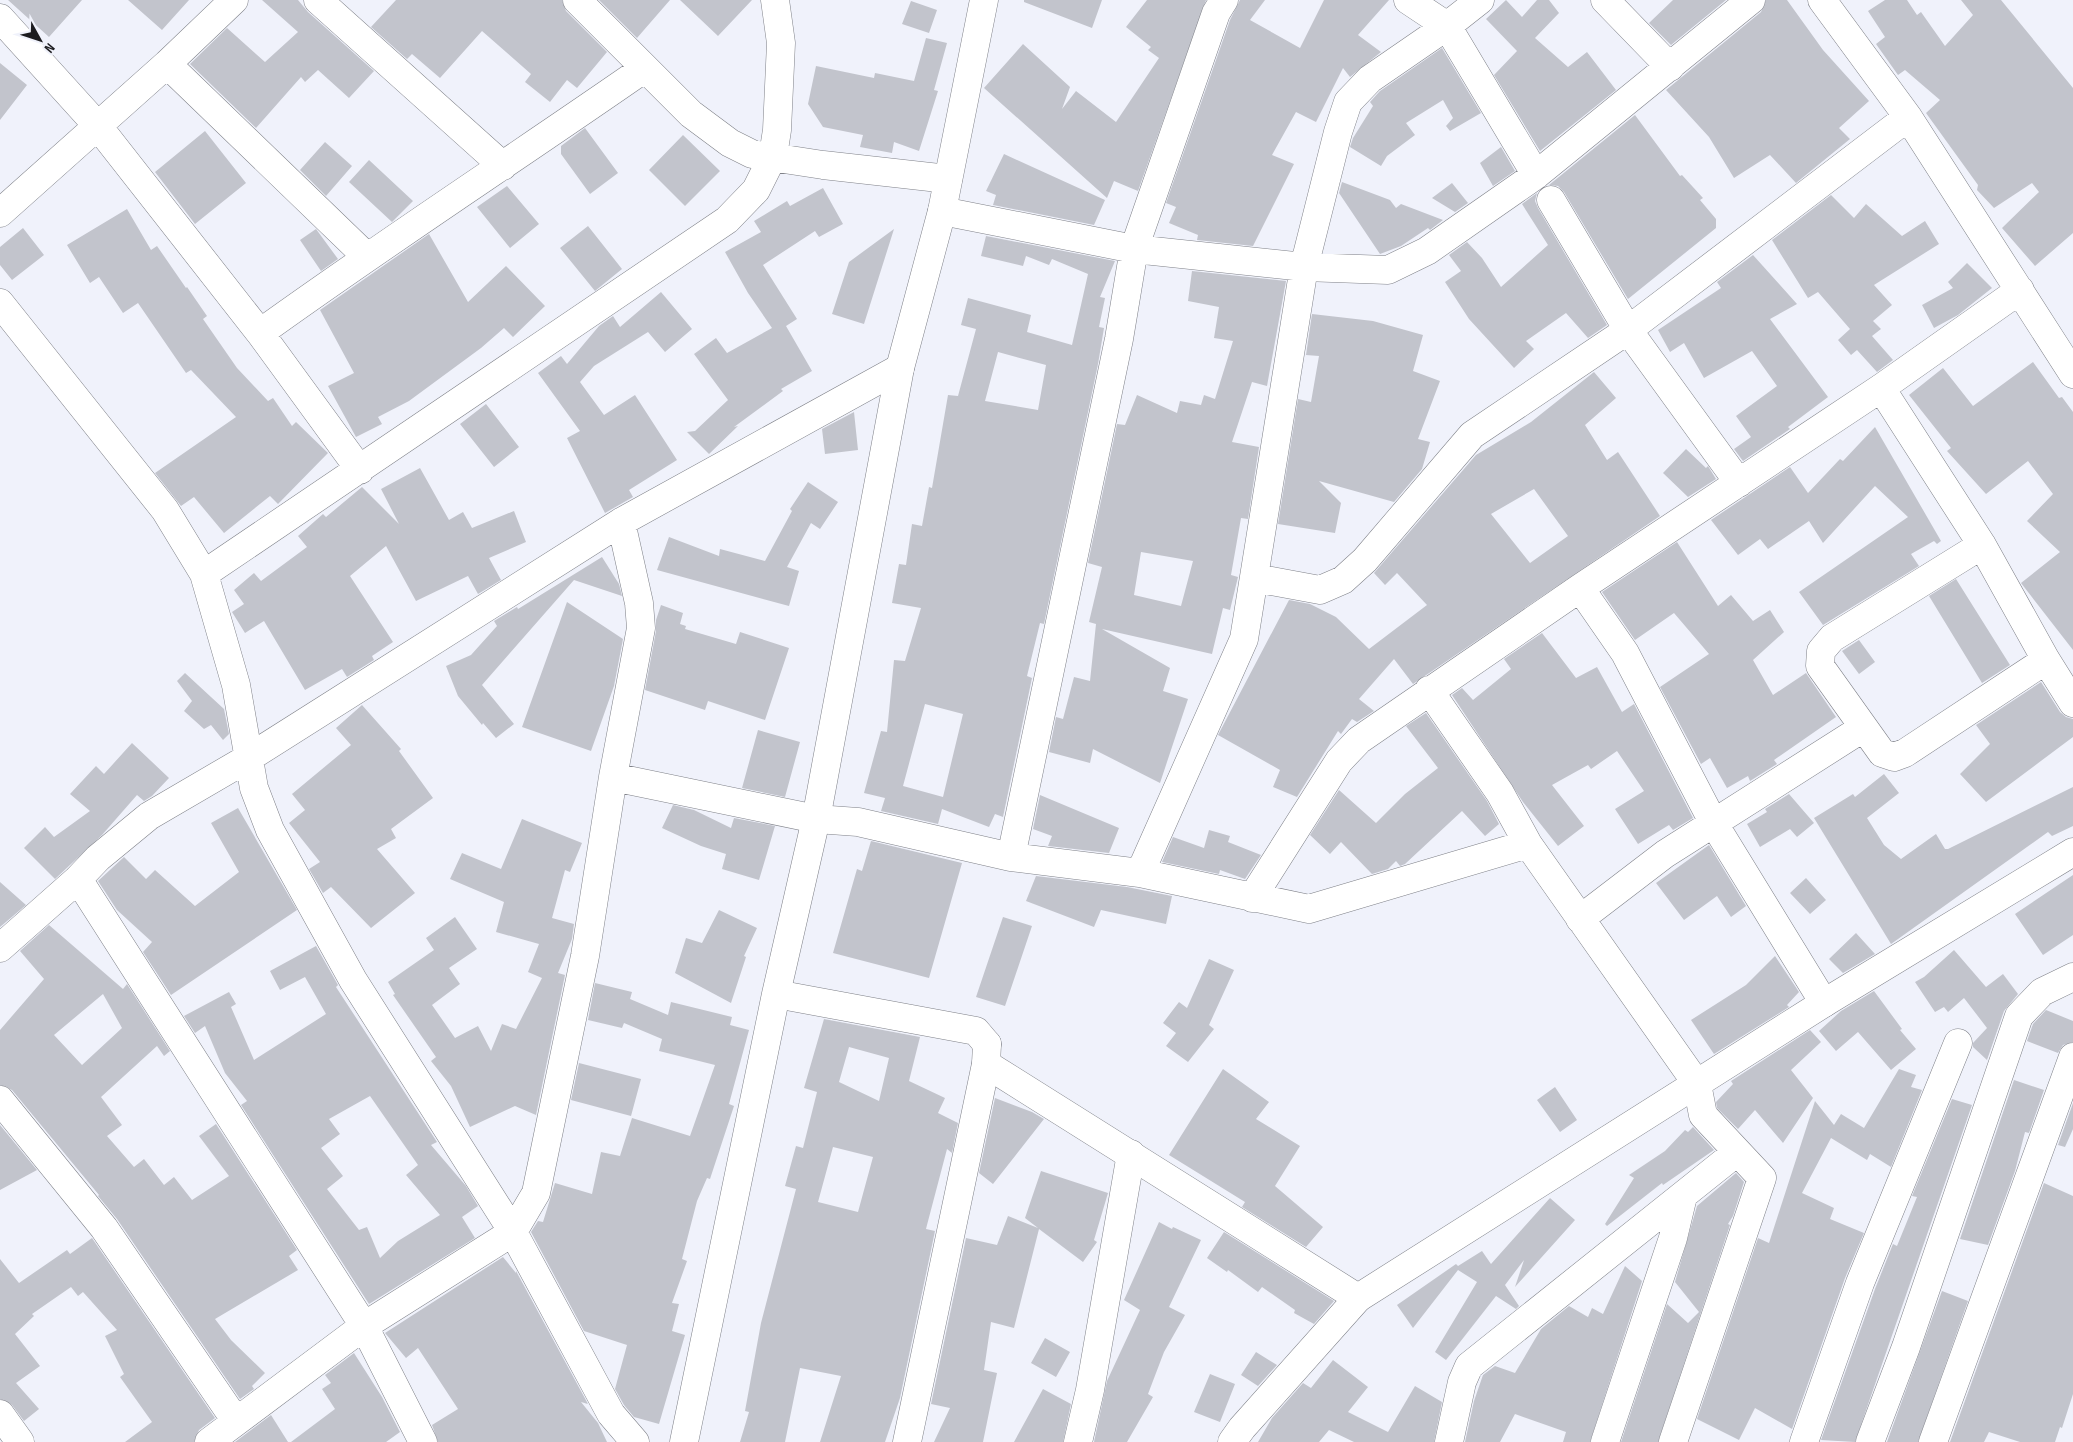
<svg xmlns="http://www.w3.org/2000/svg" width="2073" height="1442" viewBox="0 0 2073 1442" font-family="'Sofia Sans Condensed',sans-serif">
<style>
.building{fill:#c2c4cc;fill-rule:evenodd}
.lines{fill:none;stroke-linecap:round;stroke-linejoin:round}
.minor-casing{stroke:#7f8188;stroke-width:29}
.tertiary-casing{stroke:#7f8188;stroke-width:29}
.minor{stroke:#fff;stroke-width:28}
.tertiary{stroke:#fff;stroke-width:28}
</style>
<rect width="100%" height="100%" fill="#f0f2fb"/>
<path class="building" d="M8,0H82L49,37Z
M128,0H189L162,30Z
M262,0H298L308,12L374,71L349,98L318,70L305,82L301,77L256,128L190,64L227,28L265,62L298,32Z
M396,0H562L566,11L607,52L577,88L567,80L550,102L525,82L531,74L482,31L440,78L412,54L407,59L371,27Z
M599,0H670L637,38Z
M680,0H752L718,36Z
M1024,0H1102L1092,28L1024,2Z
M1147,0H1206L1138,191L1114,181L1107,198L984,88L1023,44L1070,87L1062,109L1076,91L1116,122L1159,58L1148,50L1151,47L1126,27Z
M1240,0H1265L1250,20L1300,48L1324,0H1389L1358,35L1381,52L1350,77L1343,68L1316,122L1296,112L1272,155L1294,164L1253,246L1197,240L1198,235L1169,223L1176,207L1166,203L1230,20Z
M1506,0L1522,17L1537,0H1549L1559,13L1535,38L1568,67L1587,52L1616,90L1540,151L1494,75L1517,51L1486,19Z
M1673,0H1726L1671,45L1649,23Z
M1766,0H1787L1823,50L1869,101L1839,128L1850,139L1796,183L1770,155L1734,178L1709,137L1666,90L1761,12Z
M1885,0H1907L1917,15L1921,12L1945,46L1973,15L1961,0H2001L2073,88V233L2035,266L2002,228L2039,192L2032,183L1994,208L1977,190L1978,185L1926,113L1940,100L1905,70L1898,75L1876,44L1885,37L1868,11Z
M911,1L937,10L929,33L902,24Z
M926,38L947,43L934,90L938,91L919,151L894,142L892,153L860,147L863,135L823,127L808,104L816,66L874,78L875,73L914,81Z
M1442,48L1481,113L1450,131L1446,126L1453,118L1443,100L1406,123L1415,135L1387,156L1381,166L1350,147L1353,138L1373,106L1370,102L1380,91Z
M0,63L27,85L0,120Z
M1635,115L1680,176L1682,175L1703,198L1700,200L1716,219V228L1628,299L1564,192L1558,186L1549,185Z
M585,128L618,173L590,194L561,154V146Z
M205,131L246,183L195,224L155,172Z
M683,135L720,171L685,206L649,170Z
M325,142L352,166L326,196L300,170Z
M1501,147L1515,171L1493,186L1480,163Z
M1004,154L1105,200L1094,225L993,205L996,195L986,191Z
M369,160L413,201L392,222L349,182Z
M1342,182L1390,200L1396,208L1401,204L1443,220L1430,230L1428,228L1401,246L1380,254L1339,193Z
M1452,183L1468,203L1455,212L1432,198Z
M507,186L539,224L510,248L477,207Z
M823,188L843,224L819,237L815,231L763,265L797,319L786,326L812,371L781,389L783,391L734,427L738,426L709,454L687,432L695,431L728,400L694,354L716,338L727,353L772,328L748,293L725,252L761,232L754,221L787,201L790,206Z
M1537,193L1535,201L1538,208L1607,325L1588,338L1566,313L1526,341L1534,349L1514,368L1469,319L1445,282L1461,271L1449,255L1467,242L1482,258L1501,287L1548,245L1522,204Z
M1831,195L1854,218L1866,204L1902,236L1925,221L1939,244L1874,285L1892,305L1873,321L1881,329L1872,336L1893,360L1877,372L1857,350L1851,355L1838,340L1850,329L1818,292L1808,298L1772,240Z
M127,209L151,250L157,246L186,288L187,287L207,316L203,319L237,368L268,401L273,398L292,426L296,422L328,453L278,504L270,496L224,533L194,497L181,506L155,473L236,417L191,370L186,373L138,303L123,313L99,277L90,283L67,245Z
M588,226L622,269L595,291L560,248Z
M23,228L44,255L12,280L0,265V247Z
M316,229L338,259L321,271L300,240Z
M894,229L864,324L832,314L849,262Z
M429,234L468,302L506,266L545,306L513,337L504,328L481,348L409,401L378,417L382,424L356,437L328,386L354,373L320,310Z
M986,236L1115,261L1100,297L1105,298L1099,327L1104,328L1098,364L1044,624L1040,623L1027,676L1032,678L1003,817L995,814L989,827L942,809L938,824L881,811L885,798L864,793L881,731L887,732L894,660L905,661L921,608L892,603L899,564L906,565L912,524L922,526L929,487L932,488L948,395L958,396L976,329L961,325L968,298L1031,315L1027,332L1072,345L1088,274L1052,259L1049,265L1026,256L1023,266L981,256ZM998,352L1046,365L1038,410L985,401ZM925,704L963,714L943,797L903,786Z
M1753,255L1797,304L1770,319L1828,397L1788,427L1790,429L1743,461L1734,449L1751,437L1736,416L1777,386L1752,351L1704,378L1684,343L1670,352L1658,330L1721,288L1717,282Z
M1967,263L1992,288L1958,315L1934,328L1922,305L1953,288L1948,282Z
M1192,271L1286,281L1267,386L1252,382L1232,442L1259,447L1248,519L1241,518L1231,575L1238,577L1230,610L1223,608L1212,654L1102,629L1170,668L1163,691L1188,699L1160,783L1093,749L1090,763L1049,752L1056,717L1063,719L1074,677L1090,681L1096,624L1089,622L1102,567L1088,563L1117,424L1125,425L1137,395L1177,413L1180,401L1201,405L1204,395L1215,399L1233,341L1214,338L1219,307L1188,301ZM1141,552L1193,561L1181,606L1134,595Z
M661,292L692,329L665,352L648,332L594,366L580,382L604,415L635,395L677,460L629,490L633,497L605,513L567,438L580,431L538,373L561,356L567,364L599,326L613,316L620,327Z
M1312,314L1373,321L1423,335L1413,371L1440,381L1418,439L1430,442L1422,469L1394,502L1319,481L1341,503L1335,533L1278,524L1298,399L1311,402L1319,356L1306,355Z
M2033,362L2059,398L2062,397L2073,412V650L2021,583L2060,552L2027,521L2053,494L2028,461L1986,494L1947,451L1951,448L1909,395L1943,368L1973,406Z
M1594,372L1616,398L1585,425L1607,460L1618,452L1660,516L1413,684L1394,659L1359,699L1374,711L1357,722L1352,719L1341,734L1338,731L1297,797L1273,787L1280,770L1218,735L1289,600L1310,604L1336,617L1369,649L1427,605L1397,573L1385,585L1374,573L1476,455L1531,422ZM1534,489L1568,536L1530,563L1491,514Z
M486,404L519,447L494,467L460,424Z
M854,412L858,450L825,454L822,429Z
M1875,427L1941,541L1937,544L1934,541L1911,554L1919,566L1823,625L1799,592L1908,517L1875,486L1823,543L1809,521L1768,549L1760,539L1738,555L1711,520L1790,467L1808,493L1840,459L1843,461Z
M1686,449L1706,468L1708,466L1716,479L1688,497L1663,473Z
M420,468L449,520L463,512L472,528L514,511L526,542L489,558L501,580L478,594L468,576L416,601L386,546L350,576L393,642L372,656L374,660L347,677L342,669L305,690L264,621L245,633L232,612L244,604L234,590L254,573L261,581L307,547L298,536L323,514L326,517L362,487L399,524L381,489Z
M808,482L838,502L820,529L811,523L787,567L799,571L789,606L657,570L669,537L719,556L720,549L765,561L792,511L790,509Z
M1677,542L1718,606L1731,595L1753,621L1770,610L1784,632L1753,660L1773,695L1806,673L1836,717L1774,760L1777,764L1750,781L1748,776L1727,788L1710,758L1701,764L1660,687L1709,654L1674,613L1635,640L1602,592Z
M602,557L619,584L622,596L574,580L482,685L514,724L496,738L483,723L482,725L458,696L446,666L471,655L497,626L494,621L517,607L518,609Z
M1956,579L2010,665L1982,683L1929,596Z
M567,602L623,639L614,686L591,751L522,727Z
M661,605L683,613L680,624L686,626L685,629L736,644L740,632L789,648L765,720L708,701L705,710L645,690L656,631V620Z
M1542,633L1576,678L1597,667L1622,712L1634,704L1693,818L1673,830L1669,825L1638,844L1615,809L1644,791L1617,751L1591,769L1588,765L1552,785L1584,826L1558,846L1523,802L1452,695L1462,688L1473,700L1511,669L1504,659Z
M1859,640L1875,662L1859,674L1842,651Z
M185,673L224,709L229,734L223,740L211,725L204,729L184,711L192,701L177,681Z
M2041,682L2060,712L2066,717L2073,719V737L1986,802L1960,774L1990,744L1976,725Z
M362,705L401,749L399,751L433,798L391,829L396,838L377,849L415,893L371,928L331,887L323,893L309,869L320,862L289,823L305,810L292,794L351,745L336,728Z
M1426,713L1487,801L1499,824L1485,836L1462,811L1405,864L1400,866L1396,861L1388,869L1372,874L1341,842L1330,854L1310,835L1339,790L1376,823L1405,794L1438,768L1406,726Z
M758,730L800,742L785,797L742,788Z
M132,743L169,778L152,796L144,801L137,795L102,835L55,879L24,848L45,827L54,837L90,811L70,794L96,766L104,774Z
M1884,774L1899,793L1867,818L1884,845L1901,859L1936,834L1945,849H1948L2073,787V826L2052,836L2048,832L1891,944L1814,818L1853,794L1855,797Z
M1789,794L1814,823L1797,837L1790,829L1760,847L1747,824L1767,812L1765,809Z
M1040,795L1119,828L1109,853L1048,846L1052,836L1033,829Z
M673,805L694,810L731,828L734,818L775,826L759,880L722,869L726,854L701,846L662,828Z
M238,808L297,910L171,995L143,952L152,942L117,910L98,881L124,857L146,879L155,870L195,906L239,872L211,823Z
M522,819L582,843L570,872L565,870L552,918L574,924L572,939L558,973L565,975L536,1115L515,1106L470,1127L451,1086L431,1061L436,1057L393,995L395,994L388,982L434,950L426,938L455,917L477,949L449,968L460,984L432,1005L455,1038L478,1026L491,1051L502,1024L516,1029L542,978L528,972L539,944L496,932L504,902L450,879L462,853L501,869Z
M1209,830L1230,836L1228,842L1261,855L1245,879L1220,870L1219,874L1162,862L1173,837L1204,848Z
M871,841L962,863L929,978L833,953L857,869L862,871Z
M1709,845L1746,906L1731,917L1717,896L1684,920L1656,883Z
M2073,875V935L2043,955L2015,914Z
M1036,876L1127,887L1172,896L1166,924L1101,910L1094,927L1026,901Z
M1806,878L1826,900L1810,914L1790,893Z
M0,882L26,905L0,927Z
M719,910L757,928L744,956L746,957L731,1003L675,973L686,938L702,943Z
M1003,917L1032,926L1005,1006L976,997Z
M49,925L123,989L127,984L170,1051L164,1056L157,1046L101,1097L122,1125L107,1136L134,1167L144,1159L164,1185L174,1177L192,1200L229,1176L199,1136L216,1124L297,1250L289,1256L298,1270L215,1319L231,1340L265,1373L252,1386L254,1389L240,1399L117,1219L98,1196L99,1195L12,1090L0,1085V1030L44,979L20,951ZM103,994L122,1028L82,1065L54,1035Z
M1856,933L1875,954L1843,973L1829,959Z
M316,946L338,985L336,987L437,1142L431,1145L466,1186L478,1206L462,1217L475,1238L369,1304L241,1105L247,1101L225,1073L205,1026L195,1033L184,1016L229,992L236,1004L231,1007L254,1060L326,1014L305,977L280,990L270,971ZM370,1096L418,1165L406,1175L440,1215L398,1241L380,1258L367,1227L359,1230L327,1189L343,1176L321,1148L340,1134L329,1119Z
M1954,950L1986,987L2003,974L2018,994L2004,1011L1987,1060L1973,1047V1043L1987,1028L1964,998L1948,1012L1944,1007L1935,1012L1915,982L1924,977Z
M1775,956L1799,992L1787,1005L1789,1007L1714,1054L1691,1020L1746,985Z
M1209,959L1234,970L1209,1025L1214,1029L1188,1062L1166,1046L1176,1033L1163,1023L1179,1002L1187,1008Z
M595,983L632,992L630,999L668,1015L671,1002L732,1017L730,1025L749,1030L729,1104L734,1106L710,1179L707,1178L697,1201L682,1259L687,1261L672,1303L679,1304L672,1331L685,1335L659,1424L634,1417L624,1405L615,1389L627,1345L584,1331L531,1232L538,1221L543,1222L555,1183L592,1194L601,1152L620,1156L632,1118L690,1136L715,1065L659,1051L662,1039L624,1023L622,1028L588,1020Z
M1874,991L1902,1029L1900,1030L1916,1049L1891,1070L1858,1032L1836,1051L1819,1031L1841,1011Z
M2046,1010L2073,1021V1042L2063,1045L2058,1053L2027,1041L2033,1024Z
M824,1019L920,1037L909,1081L945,1098L938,1113L958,1123L952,1153L947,1149L927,1225L926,1229L935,1231L900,1398L885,1442H820L841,1376L800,1368L785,1442H740L749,1412L745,1411L761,1323L796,1189L785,1186L796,1146L803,1148L817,1092L804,1088ZM849,1047L889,1058L879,1101L839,1082ZM833,1147L873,1157L858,1212L818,1202Z
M1810,1030L1821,1042L1791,1070L1813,1098L1783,1143L1755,1110L1738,1129L1717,1108L1716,1102L1733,1084L1731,1081Z
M579,1063L641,1079L631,1116L571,1100Z
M1223,1069L1269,1102L1256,1119L1300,1146L1275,1186L1323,1227L1306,1247L1242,1207L1245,1202L1169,1155Z
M1899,1069L1916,1075L1911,1087L1922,1090L1891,1167L1870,1154L1867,1160L1831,1138L1802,1193L1834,1208L1830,1219L1864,1233L1845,1278L1792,1429L1755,1408L1739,1440L1697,1419L1758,1238L1769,1243L1815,1101L1834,1125L1841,1114L1864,1128Z
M2014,1080L2044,1090L2029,1133L2025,1132L2015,1171L1988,1245L1960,1239Z
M1555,1087L1577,1120L1560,1132L1537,1100Z
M995,1098L1032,1112L1044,1119L993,1184L979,1173Z
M1952,1099L1972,1105L1855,1442L1821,1440L1875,1289L1893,1244L1897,1246L1917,1197L1912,1196Z
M2073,1103V1129L2065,1147L2058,1145Z
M0,1125L37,1170L0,1190Z
M1693,1127L1714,1150L1663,1185L1662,1183L1607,1226L1605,1224L1634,1178L1629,1175L1665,1151L1685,1130L1688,1132Z
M1041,1171L1108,1193L1094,1240L1097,1242L1083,1262L1039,1229L1014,1328L991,1322L984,1370L997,1373L983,1442H934L950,1408L931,1404L966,1238L997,1245L1008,1216L1038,1228L1025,1218Z
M1736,1173L1744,1182L1733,1216L1728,1224L1730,1225L1658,1442H1621L1667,1304L1688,1323L1699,1312L1675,1282L1697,1206Z
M2044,1183L2073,1196V1394L2062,1428L2060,1427L2055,1442H2020L1989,1432L1984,1442H1950Z
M1550,1198L1575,1220L1515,1287L1524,1260L1505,1285L1519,1306L1516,1309L1496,1296L1446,1360L1435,1352L1477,1282L1458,1270L1413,1328L1397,1305L1456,1264L1458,1266L1482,1251L1491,1264Z
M1159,1222L1172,1229L1173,1227L1201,1240L1169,1307L1185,1315L1164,1352L1148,1394L1153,1397L1127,1442H1094L1107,1381L1140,1310L1124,1300Z
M1224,1232L1334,1301L1314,1324L1294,1313L1295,1310L1262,1287L1258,1292L1228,1270L1227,1272L1207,1258Z
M92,1238L215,1418L199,1430L194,1442H125L152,1422L120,1377L124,1374L105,1336L117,1330L83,1292L78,1296L71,1287L32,1314L34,1316L15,1334L40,1366L16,1383L39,1409L24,1421L12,1405L0,1399V1259L19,1283L67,1250L70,1254Z
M503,1257L516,1273V1271L588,1404L581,1402L598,1423L607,1442H438L432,1425L458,1409L418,1348L406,1358L385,1333Z
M1625,1266L1642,1281L1590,1442H1563L1566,1432L1515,1414L1500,1442H1465L1474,1401L1483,1375L1495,1366L1515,1373L1541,1329L1569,1306L1588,1317L1592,1308L1603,1314Z
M1942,1291L1968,1301L1918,1442H1887Z
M1045,1338L1070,1352L1056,1377L1031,1363Z
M1256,1352L1277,1365L1258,1386L1241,1375Z
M354,1353L382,1397L400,1432L386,1442H291L335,1409L322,1389L331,1383L325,1375Z
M1333,1360L1368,1387L1348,1412L1388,1432L1415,1386L1442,1402L1434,1442H1354L1329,1430L1319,1442H1258L1272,1418L1303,1383L1311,1388Z
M1210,1374L1235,1384L1220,1422L1194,1412Z
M1043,1389L1071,1404L1063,1442H1014Z
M271,1415L288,1442H235Z"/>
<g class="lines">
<defs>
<path id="minor" d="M318,0L503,166
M577,0L691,114L730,143L752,154L823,165L948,179
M1224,0L1216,13L1134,249L1119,339L1011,857L1140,873L1309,909L1528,844L1697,1084L1703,1115L1762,1178L1673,1442
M1408,0L1447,26L1536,175
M1605,0L1670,67
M1822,0L1908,117L2073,374
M0,18L97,125L260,333L360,470
M167,64L366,256
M1551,200L1628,330L1739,483
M942,211L1134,249L1304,267L1388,270L1427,251L1536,175L1751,0
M0,213L167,64L234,0
M0,303L165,510L204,574L236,685L254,788L270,830L353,980L513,1232L611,1414L635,1442
M260,333C386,242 517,157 645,68
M1881,388L1982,545L2046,660L2073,703
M1982,545L1832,638L1821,651L1820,666L1882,753L1894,757L1905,753L2046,660
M204,574L727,220L756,190L773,156L777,130L781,43L775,0
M1255,578L1320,590L1343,580L1365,560L1472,435L1628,330L1908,117
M1580,588L1625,653L1713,822L1824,1003
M1429,690L1500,793L1528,844
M613,777L816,819L858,822L1011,857
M1140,873L1244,639L1304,267L1338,132L1348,102L1370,79L1447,26L1480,0
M78,879L364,1326L423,1442
M1252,898L1339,761L1359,740L1580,588L1881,388L2020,290
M1580,919L1665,854L1863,728
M0,948L78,879L98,858L149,816L250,757L621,522L900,368
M0,1100L104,1228L236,1421
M0,1414L20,1442
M209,1442L364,1326L513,1232L536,1193L585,956L613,777L641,628L639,603L621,522
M907,1442L986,1064L987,1044
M1078,1442L1090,1390L1131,1154
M1232,1442L1242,1428L1358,1298
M1449,1442L1462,1382L1469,1366L1737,1152
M1605,1442L1673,1238L1683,1196
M1804,1442L1860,1283L1958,1043
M1870,1442L1906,1347L2019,1016L2042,992L2073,977
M1933,1442L2073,1057"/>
<path id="tertiary" d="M776,994L976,1031L987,1044
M986,1064L1358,1298L1824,1003L2073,852
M684,1442L776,994L816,819L900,368L942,211L984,0"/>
</defs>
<use href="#minor" class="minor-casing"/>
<use href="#tertiary" class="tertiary-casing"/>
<use href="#minor" class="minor"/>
<use href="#tertiary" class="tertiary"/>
</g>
<g transform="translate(40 40) rotate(130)" stroke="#f0f2fb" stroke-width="4" paint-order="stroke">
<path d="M0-4L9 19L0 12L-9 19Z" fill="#1c1c1f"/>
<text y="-8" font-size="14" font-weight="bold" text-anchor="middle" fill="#1c1c1f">N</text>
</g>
</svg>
